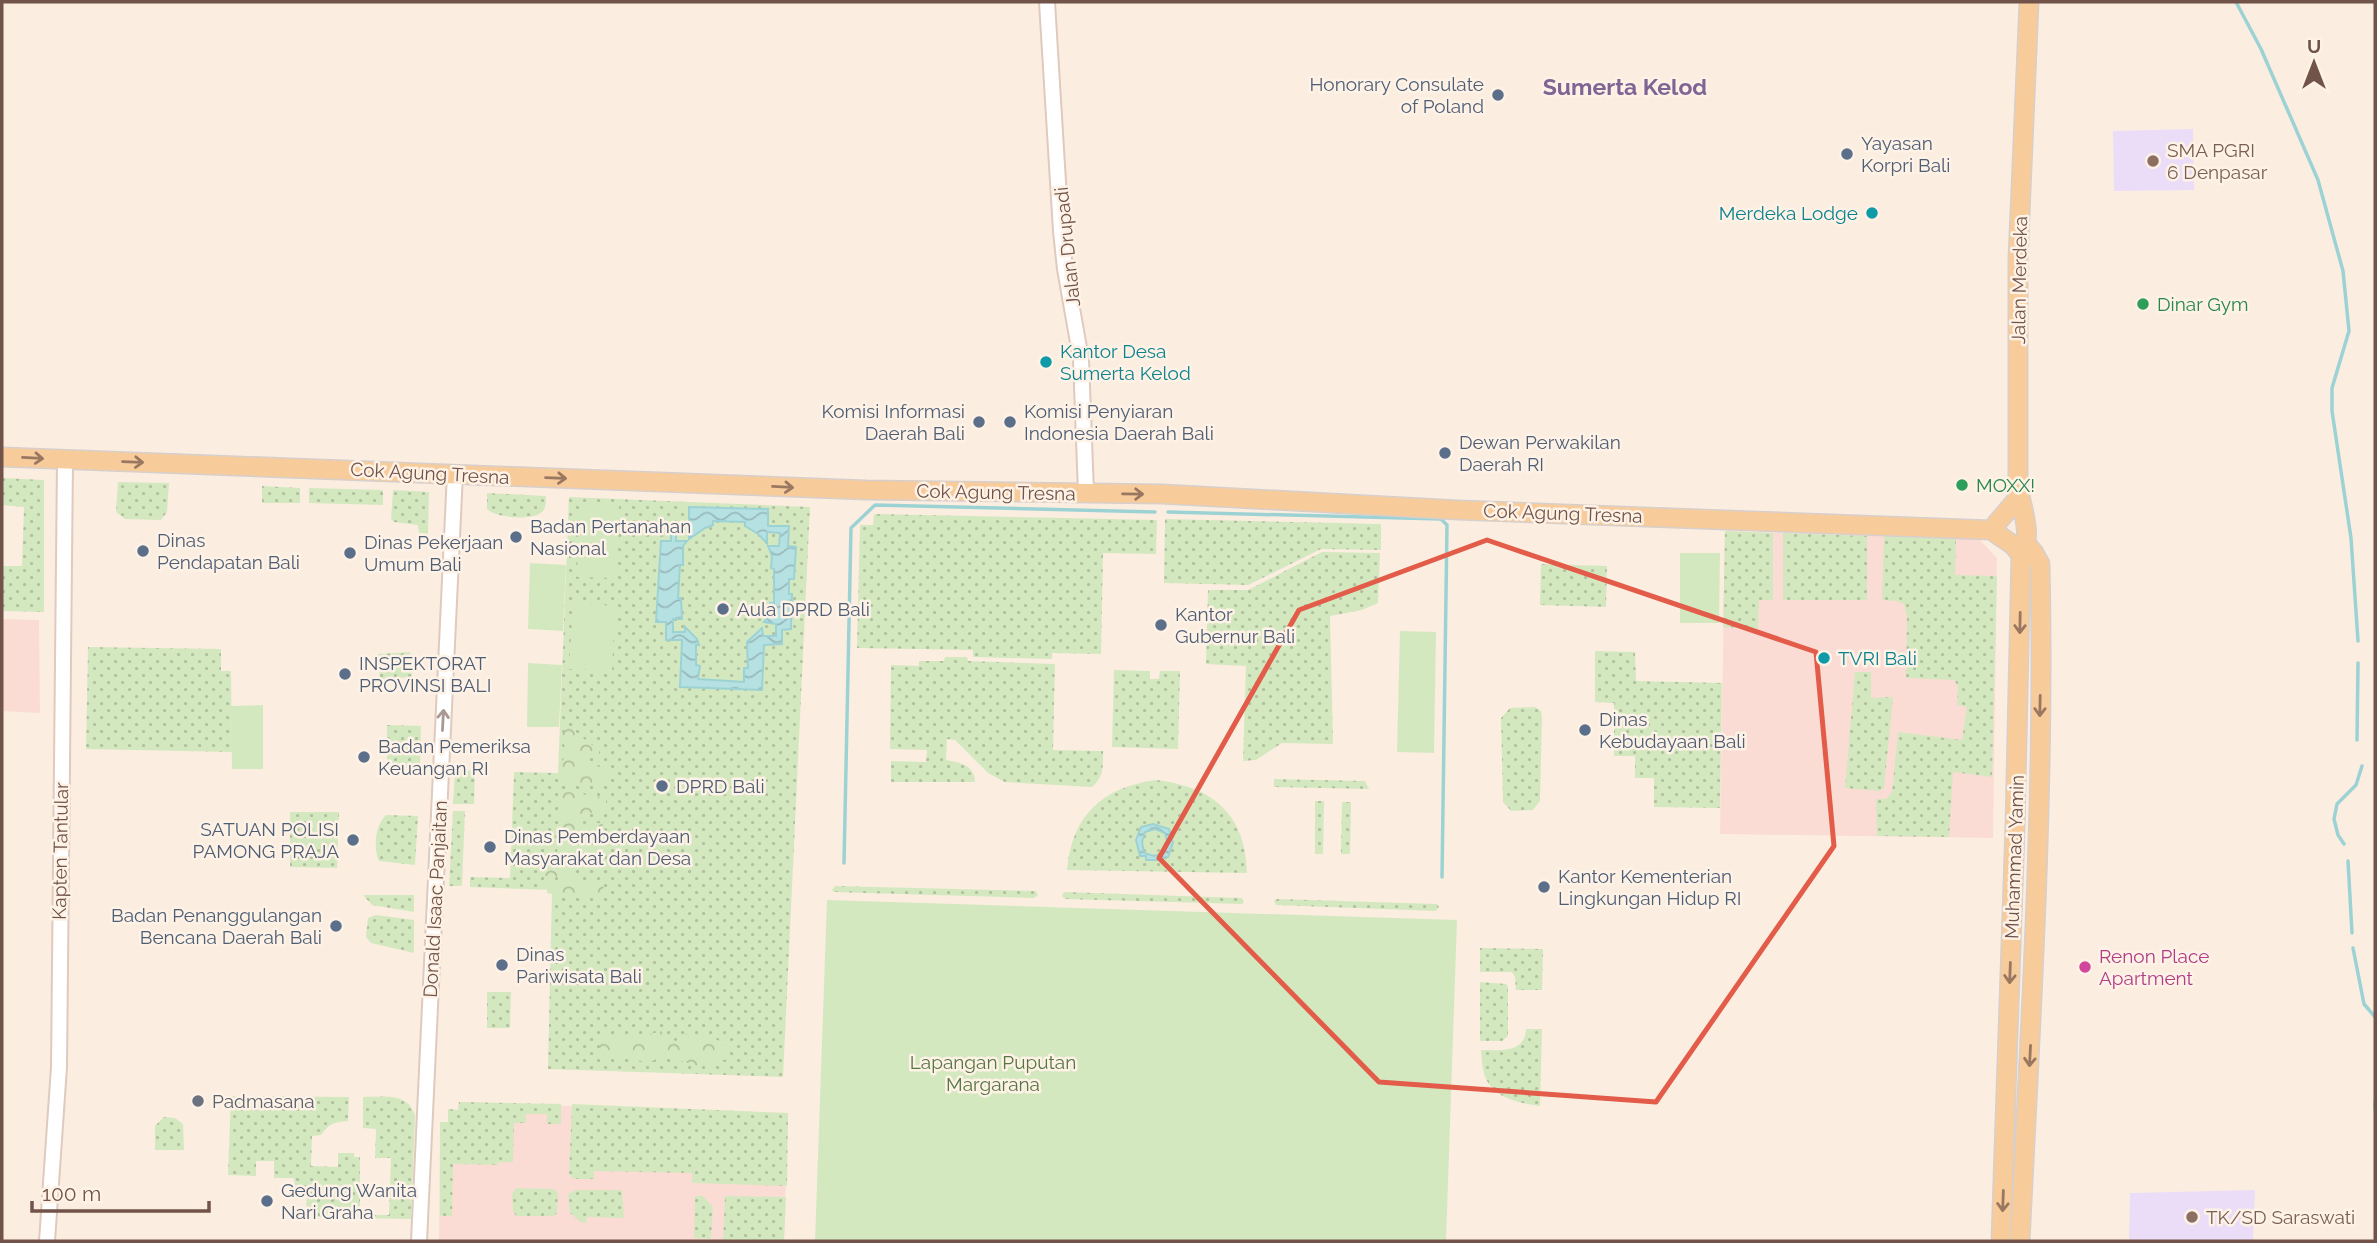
<svg xmlns="http://www.w3.org/2000/svg" width="2377" height="1243" viewBox="0 0 2377 1243" font-family="Raleway,sans-serif">
<style>
.commercial{fill:#fbdcd4}
.education{fill:#ebddf7}
.grass{fill:url(#grass-dots)}
.forest{fill:url(#forest-crowns)}
.green{fill:#d4e8c0}
.water{fill:url(#water-waves);stroke:#9dd2d5;stroke-width:2;fill-rule:evenodd}
.lines{fill:none;stroke-linecap:round;stroke-linejoin:round}
.stream{stroke:#9dd2d5;stroke-width:3.5}
.minor-casing{stroke:#dfcabd;stroke-width:18}
.major-casing{stroke:#d7cfcc;stroke-width:21}
.minor{stroke:#fff;stroke-width:14}
.major{stroke:#f8cc9a;stroke-width:18}
.oneway{stroke:#9a7761}
.oneway2{stroke:#aa9892}
.marked{fill:none;stroke:#e25c49;stroke-width:5;stroke-linejoin:round}
.service-dot{fill:#5c6f8a;stroke:#fef2e6;stroke-width:2.5}
.education-dot{fill:#8d6e63;stroke:#fef2e6;stroke-width:2.5}
.culture-dot{fill:#0f9aa8;stroke:#fef2e6;stroke-width:2.5}
.leisure-dot{fill:#2e9e5b;stroke:#fef2e6;stroke-width:2.5}
.hotel-dot{fill:#d1479c;stroke:#fef2e6;stroke-width:2.5}
.worship-dot{fill:#6b7280;stroke:#fef2e6;stroke-width:2.5}
.labels{text-anchor:middle;dominant-baseline:central;stroke-width:5;stroke-linejoin:round;paint-order:stroke}
.service-label{font-size:19px;fill:#4e5e75;stroke:#fef2e6;text-anchor:start}
.education-label{font-size:19px;fill:#785e54;stroke:#fef2e6;text-anchor:start}
.culture-label{font-size:19px;fill:#0d838f;stroke:#fef2e6;text-anchor:start}
.street-label{font-size:19px;fill:#715349;stroke:#fef2e6}
.leisure-label{font-size:19px;fill:#27864d;stroke:#fef2e6;text-anchor:start}
.hotel-label{font-size:19px;fill:#b23c85;stroke:#fef2e6;text-anchor:start}
.park-label{font-size:19px;fill:#567742;stroke:#fef2e6}
.worship-label{font-size:19px;fill:#5b616d;stroke:#fef2e6;text-anchor:start}
.quarter-label{font-size:23px;font-weight:bold;fill:#7f6494;stroke:#fef2e6}
</style>
<defs>
<pattern id="grass-dots" width="8" height="8" patternUnits="userSpaceOnUse" patternTransform="scale(1.75)"><rect width="8" height="8" fill="#d4e8c0"/><path d="M2 2h.1M6 6h.1" fill="none" stroke="#b0bf9e" stroke-width="1.8" stroke-linecap="round"/></pattern>
<pattern id="forest-crowns" width="20" height="18" patternUnits="userSpaceOnUse" patternTransform="scale(1.75)"><rect width="20" height="18" fill="#d4e8c0"/><path d="M2 6a3 3 0 1 1 6 0M12 15a3 3 0 1 1 6 0" fill="none" stroke="#b0bf9e"/></pattern>
<pattern id="water-waves" width="16" height="10" patternUnits="userSpaceOnUse" patternTransform="scale(1.75)"><rect width="16" height="10" fill="#b6e1e3"/><path d="M0 5q4-4 8 0t8 0" fill="none" stroke="#98b9ba"/></pattern>
</defs>
<rect width="100%" height="100%" fill="#fbeee0"/>
<path class="commercial" d="M1725,531L1979,539L1997,558L1993,838L1720,834Z
M2,619L39,620L40,713L2,711Z
M459,1102L788,1113L784,1241H439L440,1122H448V1109L458,1110Z"/>
<path class="education" d="M2193,129L2194,190L2114,191L2113,131Z
M2255,1190L2253,1241H2129L2130,1193Z"/>
<path class="grass" d="M2,478L44,480V612L2,611V566H22L24,507L2,505Z
M118,482L169,483L167,512L161,520L125,519L116,512Z
M262,486L300,488V503H262Z
M309,488L383,490V505L309,503Z
M393,490L429,492L428,534L419,533L418,525L394,522L391,519Z
M487,493L546,496C546,502 546,508 542,512C532,521 496,518 487,509Z
M569,497L810,507L783,1077L548,1069L552,890L470,887V877L510,878L514,772L558,773Z
M874,514L1157,520L1156,554L1103,553L1101,654L1052,653V659L973,657V650L857,648L860,525H873Z
M1165,519L1381,524V550L1321,549L1248,585L1164,583Z
M1725,531L1773,533V600H1759L1758,629L1723,627Z
M1783,533L1867,536V600H1783Z
M1884,536L1956,539L1955,575L1997,576L1992,777L1953,772L1949,837L1877,836L1876,799H1886L1892,792L1898,732L1962,740L1967,707L1957,705L1958,686L1954,680L1906,678L1907,616L1904,604L1897,601L1882,600Z
M1322,552L1380,553L1378,603L1362,610L1330,616L1333,744L1282,743L1256,760L1243,761L1246,666L1206,664L1208,590H1248Z
M1541,564L1607,566L1606,607L1540,605Z
M88,647L221,649V671H231L232,752L86,749Z
M1595,651L1635,652L1636,681L1722,683L1720,808L1654,807V778H1635V756H1614V703L1595,702Z
M410,652L412,677L380,679L378,654Z
M945,657H967L968,661L1055,664L1053,750L1103,751C1103,766 1104,777 1092,787L1005,782L988,773L955,740L947,739L946,760C960,762 975,766 975,782H891V761L926,762L927,750L890,749L891,665L919,666V661H944Z
M1114,670L1150,671V679H1159L1160,671H1180L1178,749L1112,747Z
M1855,672H1871V698L1893,697L1884,788L1880,791L1845,788Z
M1535,707L1541,711L1542,717L1540,801L1533,810L1511,811L1503,802L1501,718L1510,708Z
M387,725L421,726L420,768H387Z
M455,769L475,771L474,804H453Z
M1274,779L1365,781L1369,789L1274,787Z
M1155,780C1211,786 1246,813 1247,873L1067,870C1072,815 1102,788 1155,780Z
M1315,801H1324L1323,854H1315Z
M1342,802H1351L1350,854H1341Z
M453,811H465L462,886H449Z
M290,812H339L337,868L290,867Z
M386,815L418,816L415,865L379,861C373,848 375,825 386,815Z
M835,886L1036,891L1038,895L1034,898L834,892L832,890Z
M1064,892L1242,898L1244,902L1242,904L1065,899L1062,896Z
M363,895H414V912L372,905Z
M1277,899L1437,904L1439,907L1436,911L1276,905L1274,901Z
M376,915L414,920V953L371,943L366,937L368,918Z
M1480,948L1543,949L1542,990H1516L1515,977L1512,972H1480Z
M1480,982L1506,984L1508,987V1036L1502,1041H1480Z
M487,992H511L510,1028H487Z
M1526,1029H1542L1540,1106C1520,1103 1496,1099 1486,1079C1482,1071 1482,1059 1481,1050C1499,1050 1525,1054 1526,1029Z
M231,1096L349,1097L348,1121C334,1122 329,1124 321,1135L312,1136L311,1166L338,1167V1153H354V1157H360V1215H389L391,1158H375L376,1129L363,1128V1097C384,1097 407,1092 415,1115L411,1219L306,1217L307,1189L295,1188L294,1178H274V1161H256V1176L228,1175Z
M459,1102L561,1104V1124H547V1114H526V1123H514L513,1162H498V1165L453,1164L452,1216H440V1122H448V1109L458,1110Z
M572,1104L788,1113L787,1186L692,1183V1173L594,1171V1179H574L569,1174Z
M164,1117L175,1118L183,1124L184,1150H155V1126Z
M516,1188L554,1189L558,1193L557,1213L554,1216H516L513,1211L512,1194Z
M576,1190H622L624,1218L587,1217L586,1223L581,1222L570,1213L568,1194Z
M695,1196H703L713,1207L711,1239L694,1238Z
M725,1196L786,1197L784,1241H723Z"/>
<path class="forest" d="M569,727L592,745L599,747V756L587,758L588,764L607,768L610,778L594,786L564,782C559,773 560,763 566,755L562,733Z
M563,791L601,797L606,800V807L597,812L580,814V824L600,823L605,826L604,837L591,833L575,837V846L599,847L604,851L605,865C592,865 579,863 569,874L575,880H603L604,894C587,899 564,897 547,893L548,882L560,881L556,876H541L538,859L550,857L557,859L559,793Z
M663,1031L671,1040L676,1041L684,1034C703,1034 716,1035 730,1050L729,1059L699,1066L660,1055L653,1062L640,1061C631,1051 619,1058 608,1060L599,1047L601,1039L606,1036L628,1039Z"/>
<path class="green" d="M579,505L619,506L617,578L577,577Z
M1680,553H1720L1719,623H1680Z
M530,563L566,565L563,631L528,629Z
M573,603L615,606L612,671L569,669Z
M1400,631L1436,632L1434,753L1397,752Z
M528,663L562,665L559,727H527Z
M263,705V769H232L231,706Z
M827,900L1457,920L1446,1241H815Z"/>
<path class="water" d="M689,507L768,509V526H789L788,546L796,547L794,579H789V594H792L791,629L782,630V644L764,645L762,690L680,687L682,640H666V622H656L661,541H671V525H689ZM713,521L745,522V526L758,534L767,543V532L780,533L779,546H768L772,556L771,568L774,569V603H770V615L764,622L776,624V636H763L762,628L747,642L748,668H744V682L698,679L700,666L696,665V645H699L697,639L685,627V632H673V619H682L681,598H678L680,565H683V546L687,541H676V531L689,530V539L705,528L713,525Z
M1153,824L1169,829L1173,843L1168,857H1163V860H1146V856H1140L1136,840L1141,827ZM1155,829L1165,833L1167,842L1164,853L1154,856L1144,853L1142,842L1145,832Z"/>
<g class="lines">
<path class="stream" d="M2236,2L2261,49L2318,180L2343,271L2349,331L2332,388V411L2351,538L2358,641
M1168,512L1441,519L1447,525L1442,877
M2357,740L2358,663
M2344,844L2338,835L2334,819L2337,804L2356,785L2362,766
M2348,861L2352,933
M844,863L851,528L875,505L1155,512
M2353,948L2364,1004L2375,1017
M2375,1110V1102"/>
<defs>
<path id="minor" d="M1047,2L1061,231L1065,269L1081,359L1086,493
M47,1241L59,1067L65,460
M419,1241L455,473"/>
<path id="major" d="M2,457L866,490L1162,494L1458,510L1991,530L2013,545L2021,555L2015,827L2001,1241
M1991,530L2019,497
M2021,555C2034,533 2020,507 2018,483V260L2029,2
M2020,1241C2031,1016 2045,790 2040,564L2034,553L2027,545"/>
</defs>
<use href="#minor" class="minor-casing"/>
<use href="#major" class="major-casing"/>
<use href="#minor" class="minor"/>
<use href="#major" class="major"/>
</g>
<defs><path id="oneway-shaft" d="M-6 0H5M1.5-3L5.5 0L1.5 3" fill="none" stroke-width="1.6" stroke-linecap="round" stroke-linejoin="round" transform="scale(1.75)"/></defs>
<g class="oneway">
<use href="#oneway-shaft" transform="translate(33 458) rotate(3)"/>
<use href="#oneway-shaft" transform="translate(133 462) rotate(2)"/>
<use href="#oneway-shaft" transform="translate(556 478) rotate(2)"/>
<use href="#oneway-shaft" transform="translate(783 487) rotate(3)"/>
<use href="#oneway-shaft" transform="translate(1133 494) rotate(1)"/>
<use href="#oneway-shaft" transform="translate(2020 623) rotate(91)"/>
<use href="#oneway-shaft" transform="translate(2040 706) rotate(91)"/>
<use href="#oneway-shaft" transform="translate(2010 973) rotate(92)"/>
<use href="#oneway-shaft" transform="translate(2030 1056) rotate(93)"/>
<use href="#oneway-shaft" transform="translate(2003 1201) rotate(92)"/>
</g>
<use class="oneway2" href="#oneway-shaft" transform="translate(443 720) rotate(-87)"/>
<path class="marked" d="M1487,540L1816,652L1834,846L1656,1102L1379,1082L1159,858L1299,610Z"/>
<g class="service-dot">
<circle cx="1498" cy="95" r="7"/>
<circle cx="1847" cy="154" r="7"/>
<circle cx="979" cy="422" r="7"/>
<circle cx="1010" cy="422" r="7"/>
<circle cx="1445" cy="453" r="7"/>
<circle cx="516" cy="537" r="7"/>
<circle cx="143" cy="551" r="7"/>
<circle cx="350" cy="553" r="7"/>
<circle cx="723" cy="609" r="7"/>
<circle cx="1161" cy="625" r="7"/>
<circle cx="345" cy="674" r="7"/>
<circle cx="1585" cy="730" r="7"/>
<circle cx="364" cy="757" r="7"/>
<circle cx="662" cy="786" r="7"/>
<circle cx="353" cy="840" r="7"/>
<circle cx="490" cy="847" r="7"/>
<circle cx="1544" cy="887" r="7"/>
<circle cx="336" cy="926" r="7"/>
<circle cx="502" cy="965" r="7"/>
<circle cx="267" cy="1201" r="7"/>
</g>
<g class="education-dot">
<circle cx="2153" cy="161" r="7"/>
<circle cx="2192" cy="1217" r="7"/>
</g>
<g class="culture-dot">
<circle cx="1872" cy="213" r="7"/>
<circle cx="1046" cy="362" r="7"/>
<circle cx="1824" cy="658" r="7"/>
</g>
<g class="leisure-dot">
<circle cx="2143" cy="304" r="7"/>
<circle cx="1962" cy="485" r="7"/>
</g>
<circle class="hotel-dot" cx="2085" cy="967" r="7"/>
<circle class="worship-dot" cx="198" cy="1101" r="7"/>
<g class="labels">
<g class="service-label">
<text x="1484" y="84" text-anchor="end">Honorary Consulate<tspan x="1484" dy="22">of Poland</tspan></text>
<text x="1861" y="143">Yayasan<tspan x="1861" dy="22">Korpri Bali</tspan></text>
<text x="965" y="411" text-anchor="end">Komisi Informasi<tspan x="965" dy="22">Daerah Bali</tspan></text>
<text x="1024" y="411">Komisi Penyiaran<tspan x="1024" dy="22">Indonesia Daerah Bali</tspan></text>
<text x="1459" y="442">Dewan Perwakilan<tspan x="1459" dy="22">Daerah RI</tspan></text>
<text x="530" y="526">Badan Pertanahan<tspan x="530" dy="22">Nasional</tspan></text>
<text x="157" y="540">Dinas<tspan x="157" dy="22">Pendapatan Bali</tspan></text>
<text x="364" y="542">Dinas Pekerjaan<tspan x="364" dy="22">Umum Bali</tspan></text>
<text x="737" y="609">Aula DPRD Bali</text>
<text x="1175" y="614">Kantor<tspan x="1175" dy="22">Gubernur Bali</tspan></text>
<text x="359" y="663">INSPEKTORAT<tspan x="359" dy="22">PROVINSI BALI</tspan></text>
<text x="1599" y="719">Dinas<tspan x="1599" dy="22">Kebudayaan Bali</tspan></text>
<text x="378" y="746">Badan Pemeriksa<tspan x="378" dy="22">Keuangan RI</tspan></text>
<text x="676" y="786">DPRD Bali</text>
<text x="339" y="829" text-anchor="end">SATUAN POLISI<tspan x="339" dy="22">PAMONG PRAJA</tspan></text>
<text x="504" y="836">Dinas Pemberdayaan<tspan x="504" dy="22">Masyarakat dan Desa</tspan></text>
<text x="1558" y="876">Kantor Kementerian<tspan x="1558" dy="22">Lingkungan Hidup RI</tspan></text>
<text x="322" y="915" text-anchor="end">Badan Penanggulangan<tspan x="322" dy="22">Bencana Daerah Bali</tspan></text>
<text x="516" y="954">Dinas<tspan x="516" dy="22">Pariwisata Bali</tspan></text>
<text x="281" y="1190">Gedung Wanita<tspan x="281" dy="22">Nari Graha</tspan></text>
</g>
<g class="education-label">
<text x="2167" y="150">SMA PGRI<tspan x="2167" dy="22">6 Denpasar</tspan></text>
<text x="2206" y="1217">TK/SD Saraswati</text>
</g>
<g class="culture-label">
<text x="1858" y="213" text-anchor="end">Merdeka Lodge</text>
<text x="1060" y="351">Kantor Desa<tspan x="1060" dy="22">Sumerta Kelod</tspan></text>
<text x="1838" y="658">TVRI Bali</text>
</g>
<g class="street-label">
<text transform="translate(1067 247) rotate(-96)">Jalan Drupadi</text>
<text transform="translate(2019 280) rotate(-89)">Jalan Merdeka</text>
<text transform="translate(430 473) rotate(3)">Cok Agung Tresna</text>
<text transform="translate(996 492) rotate(1)">Cok Agung Tresna</text>
<text transform="translate(1563 513) rotate(2)">Cok Agung Tresna</text>
<text transform="translate(60 851) rotate(-89)">Kapten Tantular</text>
<text transform="translate(2014 857) rotate(-88)">Muhammad Yamin</text>
<text transform="translate(435 899) rotate(-87)">Donald Isaac Panjaitan</text>
</g>
<g class="leisure-label">
<text x="2157" y="304">Dinar Gym</text>
<text x="1976" y="485">MOXX!</text>
</g>
<g class="hotel-label">
<text x="2099" y="956">Renon Place<tspan x="2099" dy="22">Apartment</tspan></text>
</g>
<g class="park-label">
<text x="993" y="1062">Lapangan Puputan<tspan x="993" dy="22">Margarana</tspan></text>
</g>
<g class="worship-label">
<text x="212" y="1101">Padmasana</text>
</g>
<g class="quarter-label">
<text x="1625" y="86">Sumerta Kelod</text>
</g>
</g>
<rect width="2377" height="1243" fill="none" stroke="#715349" stroke-width="7"/>
<g transform="translate(2314 63)" stroke="#fef2e6" stroke-width="5" paint-order="stroke">
<path d="M0-5L12 26L0 18L-12 26Z" fill="#715349"/>
<text y="-10" font-size="19" font-weight="bold" text-anchor="middle" fill="#715349">U</text>
</g>
<path d="M32 1201v10h177v-10" fill="none" stroke="#715349" stroke-width="3.5"/>
<text x="42" y="1201" font-size="21" fill="#715349" stroke="#fef2e6" stroke-width="5" paint-order="stroke">100 m</text>
</svg>
